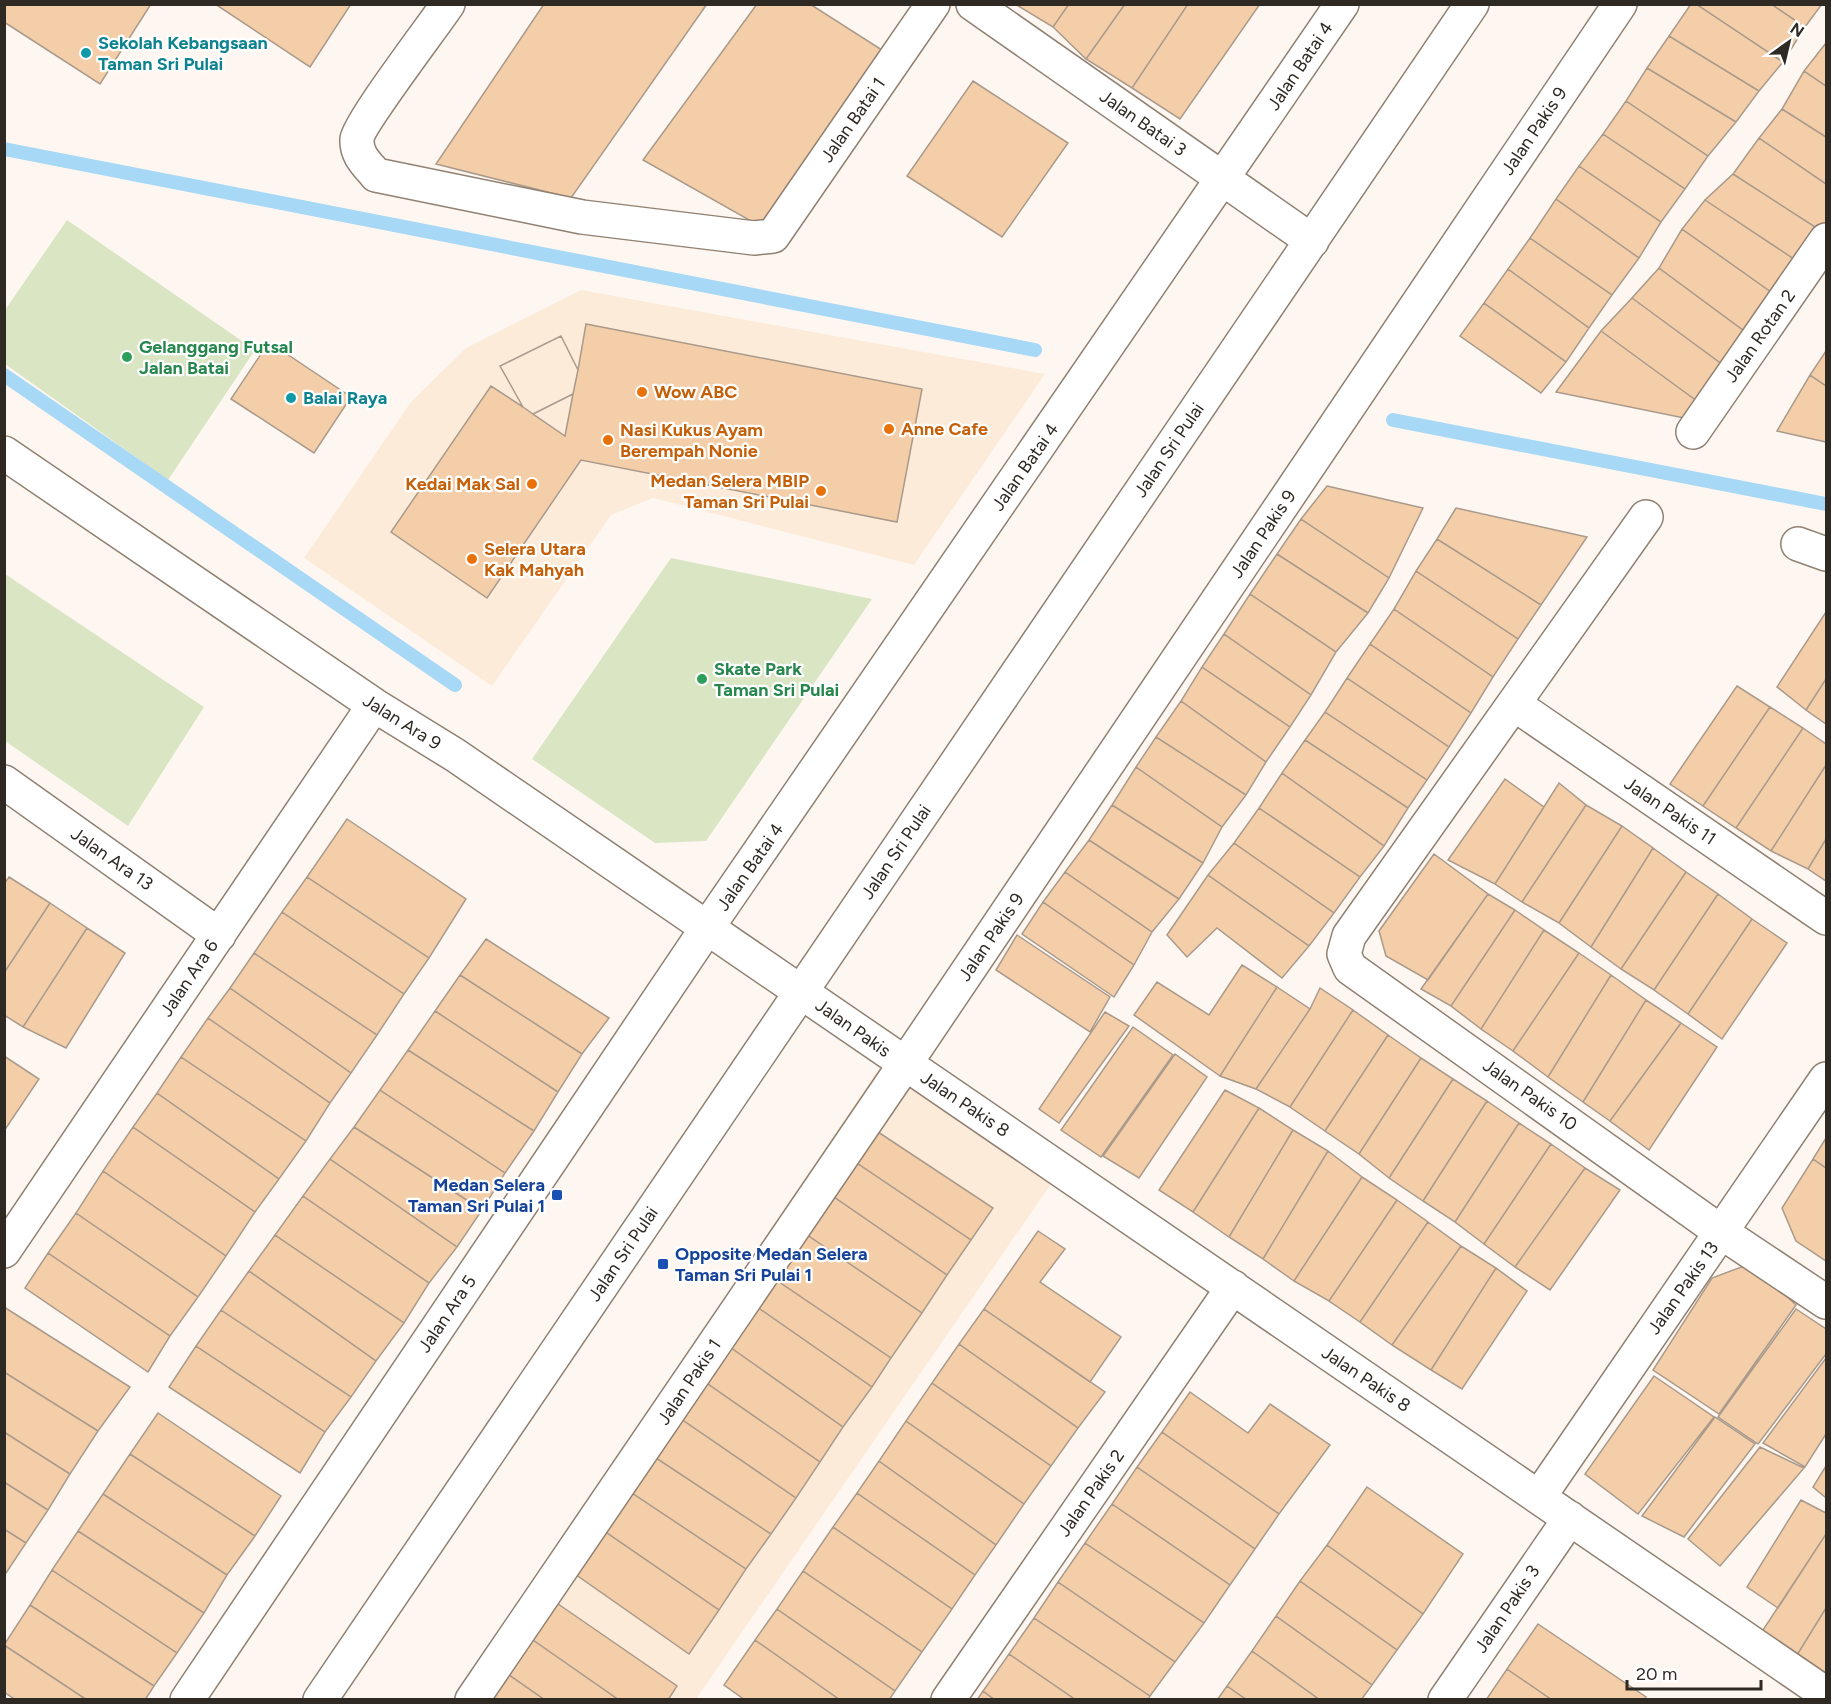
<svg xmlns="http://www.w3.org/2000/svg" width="1831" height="1704" viewBox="0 0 1831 1704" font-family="Figtree,sans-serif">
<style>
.commercial{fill:#fdebda}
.green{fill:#dae5c4}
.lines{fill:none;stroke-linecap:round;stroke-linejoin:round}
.stream{stroke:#a7d8f6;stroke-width:14}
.building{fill:#f4cea8;stroke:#a99a8b;stroke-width:1.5;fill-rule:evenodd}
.minor-casing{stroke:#908172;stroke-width:36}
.minor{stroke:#fff;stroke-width:33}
.culture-dot{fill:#0f9aa8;stroke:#fff;stroke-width:2}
.leisure-dot{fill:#2e9e5b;stroke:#fff;stroke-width:2}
.food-dot{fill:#e8710a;stroke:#fff;stroke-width:2}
.transit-dot{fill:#1a4fb4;stroke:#fff;stroke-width:2}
.labels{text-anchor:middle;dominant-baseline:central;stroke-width:4.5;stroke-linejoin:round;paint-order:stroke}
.culture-label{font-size:18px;font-weight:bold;fill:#0d838f;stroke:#fff;text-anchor:start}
.street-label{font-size:18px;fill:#2f2923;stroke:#fff}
.leisure-label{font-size:18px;font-weight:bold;fill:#27864d;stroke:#fff;text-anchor:start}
.food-label{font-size:18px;font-weight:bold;fill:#c56008;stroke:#fff;text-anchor:start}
.transit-label{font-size:18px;font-weight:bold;fill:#164399;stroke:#fff;text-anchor:end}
</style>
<rect width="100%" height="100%" fill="#fef7f1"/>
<path class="commercial" d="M581,290L1045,374L914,565L653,498L611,515L492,686L304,558L411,402L466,348Z
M882,1064L1053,1181L696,1699L454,1700Z"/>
<path class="green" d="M67,220L255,350L168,480L5,364V310Z
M671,558L872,599L706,841L655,843L532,759Z
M5,574L204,707L128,826L5,741Z"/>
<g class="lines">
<path class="stream" d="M4,149L1035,350
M4,375L455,685
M1393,420L1826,504"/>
</g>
<path class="building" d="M4,4H151L100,84L4,22Z
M215,4H351L310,67Z
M544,4H707L571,198L436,164Z
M757,4H810L882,50L765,229L643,160Z
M1015,4H1069L1053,27Z
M1069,4H1125L1086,59L1053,27Z
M1125,4H1188L1132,88L1086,59Z
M1188,4H1260L1180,119L1132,88Z
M1691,4H1696L1783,62L1759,91L1669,36Z
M1696,4H1771L1805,27L1783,62Z
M1771,4H1822L1805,27Z
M1669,36L1759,91L1736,122L1647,68Z
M1826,43V86L1804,71Z
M1647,68L1736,122L1708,156L1626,101Z
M1804,71L1826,86V137L1782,109Z
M973,81L1068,143L1002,237L907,176Z
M1626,101L1708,156L1685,189L1603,134Z
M1782,109L1826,137V184L1759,138Z
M1603,134L1685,189L1661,222L1579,166Z
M1759,138L1826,184V234L1733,174Z
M1579,166L1661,222L1639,258L1556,199Z
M1733,174L1826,234L1812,271L1705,200Z
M1556,199L1639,258L1612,295L1530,238Z
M1705,200L1812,271L1788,304L1682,229Z
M1682,229L1788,304L1759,342L1659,268Z
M1530,238L1612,295L1589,328L1508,269Z
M1659,268L1759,342L1738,376L1632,298Z
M1508,269L1589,328L1566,362L1484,303Z
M1632,298L1738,376L1712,412L1601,331Z
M1484,303L1566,362L1541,393L1460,336Z
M586,324L922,389L897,522L581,460L487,598L391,532L491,386L523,407L500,366L561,336L578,370ZM573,394L565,436L533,414Z
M1601,331L1712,412L1694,420L1556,392Z
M561,336L578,370L573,394L533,414L523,407L500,366Z
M269,342L351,397L314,453L231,399Z
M1826,351V386L1810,375Z
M1810,375L1826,386V442L1777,431Z
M1327,486L1423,508L1389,578L1301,519Z
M1456,508L1587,537L1541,605L1437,539Z
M1301,519L1389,578L1368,613L1277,554Z
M1437,539L1541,605L1518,639L1416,571Z
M1277,554L1368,613L1336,652L1250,594Z
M1416,571L1518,639L1493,677L1394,609Z
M1250,594L1336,652L1311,695L1224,634Z
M1394,609L1493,677L1471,713L1370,644Z
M1826,612V679L1806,710L1777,687Z
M1224,634L1311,695L1290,727L1202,667Z
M1370,644L1471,713L1449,747L1347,678Z
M1202,667L1290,727L1266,762L1181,701Z
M1347,678L1449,747L1427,780L1325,712Z
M1826,679V724L1806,710Z
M1737,686L1770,707L1703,806L1670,784Z
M1181,701L1266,762L1246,795L1156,737Z
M1770,707L1803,728L1736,828L1703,806Z
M1325,712L1427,780L1408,808L1305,740Z
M1803,728L1826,744V765L1771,851L1736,828Z
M1156,737L1246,795L1222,827L1136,767Z
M1305,740L1408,808L1384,846L1282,773Z
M1826,765V839L1808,869L1771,851Z
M1136,767L1222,827L1203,863L1112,805Z
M1282,773L1384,846L1360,877L1259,808Z
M1505,779L1544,807L1495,884L1448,860Z
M1559,783L1586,805L1522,902L1495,884Z
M1112,805L1203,863L1179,899L1089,840Z
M1586,805L1622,826L1559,923L1522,902Z
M1259,808L1360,877L1334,913L1234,843Z
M347,819L466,899L429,958L307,877Z
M1622,826L1653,848L1591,947L1559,923Z
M1826,839V881L1808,869Z
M1089,840L1179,899L1152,932L1065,872Z
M1234,843L1334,913L1309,946L1208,875Z
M1653,848L1686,872L1621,969L1591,947Z
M1434,854L1488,894L1428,980L1386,956L1379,931Z
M1065,872L1152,932L1134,965L1043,902Z
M1686,872L1718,894L1654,990L1621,969Z
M1208,875L1309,946L1282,978L1217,928L1187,957L1167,935Z
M9,877L50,903L4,973V884Z
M307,877L429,958L404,994L282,912Z
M1488,894L1515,910L1451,1006L1421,989Z
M1718,894L1752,919L1688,1014L1654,990Z
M1043,902L1134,965L1114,997L1022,934Z
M50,903L87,928L23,1027L4,1015V973Z
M1515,910L1544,930L1481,1029L1451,1006Z
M282,912L404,994L377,1035L254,953Z
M1752,919L1787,943L1722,1039L1688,1014Z
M87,928L125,953L66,1048L23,1027Z
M1544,930L1579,953L1513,1051L1481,1029Z
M1017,935L1110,997L1090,1032L996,970Z
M486,939L609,1018L582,1054L460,975Z
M254,953L377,1035L351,1073L230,988Z
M1579,953L1611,975L1548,1077L1513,1051Z
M1242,965L1277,987L1220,1076L1134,1015L1157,982L1209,1015Z
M460,975L582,1054L558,1092L435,1011Z
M1611,975L1646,1000L1583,1102L1548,1077Z
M1277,987L1310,1009L1256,1089L1220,1076Z
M230,988L351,1073L330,1103L208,1018Z
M1320,988L1353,1010L1290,1107L1256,1089L1310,1009Z
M1646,1000L1681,1023L1610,1121L1583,1102Z
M1353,1010L1388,1035L1325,1131L1290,1107Z
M435,1011L558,1092L534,1131L408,1050Z
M1105,1012L1129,1026L1059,1123L1039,1109Z
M208,1018L330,1103L306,1141L181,1057Z
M1681,1023L1717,1047L1649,1150L1610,1121Z
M1133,1027L1173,1055L1101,1157L1061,1130Z
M1388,1035L1421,1058L1359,1154L1325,1131Z
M408,1050L534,1131L505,1173L380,1090Z
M1175,1054L1207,1077L1139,1178L1103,1156Z
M4,1056L39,1079L4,1131Z
M181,1057L306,1141L279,1179L157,1093Z
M1421,1058L1453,1079L1389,1178L1359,1154Z
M1453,1079L1487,1101L1423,1201L1389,1178Z
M380,1090L505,1173L482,1210L354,1127Z
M1225,1090L1259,1108L1193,1212L1159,1190Z
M157,1093L279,1179L255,1212L133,1127Z
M1487,1101L1519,1123L1455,1222L1423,1201Z
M1259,1108L1293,1130L1229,1237L1193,1212Z
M1519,1123L1551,1144L1484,1244L1455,1222Z
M869,1126L993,1208L971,1240L848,1157Z
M133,1127L255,1212L226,1256L103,1171Z
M354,1127L482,1210L457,1247L330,1159Z
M1293,1130L1328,1151L1263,1259L1229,1237Z
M1826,1138V1168L1813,1159Z
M1551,1144L1585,1168L1515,1267L1484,1244Z
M1328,1151L1362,1177L1294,1281L1263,1259Z
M848,1157L971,1240L947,1275L824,1190Z
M330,1159L457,1247L429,1283L303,1196Z
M1813,1159L1826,1168V1261L1796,1241L1782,1208Z
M1585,1168L1620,1190L1550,1290L1515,1267Z
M103,1171L226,1256L198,1297L76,1213Z
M1362,1177L1397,1200L1329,1301L1294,1281Z
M824,1190L947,1275L922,1313L797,1228Z
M303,1196L429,1283L404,1323L275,1235Z
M1397,1200L1428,1222L1360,1322L1329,1301Z
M76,1213L198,1297L170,1336L48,1253Z
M1428,1222L1461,1246L1392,1345L1360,1322Z
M797,1228L922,1313L891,1358L766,1273Z
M1038,1231L1065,1249L1040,1282L1121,1337L1090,1382L984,1309Z
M275,1235L404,1323L376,1361L249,1271Z
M1461,1246L1496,1268L1431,1370L1392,1345Z
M48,1253L170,1336L148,1372L25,1288Z
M1752,1263L1796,1305L1719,1414L1653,1370L1712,1278Z
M1496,1268L1527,1291L1462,1389L1431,1370Z
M249,1271L376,1361L351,1397L221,1310Z
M766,1273L891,1358L872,1387L747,1300Z
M747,1300L872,1387L843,1427L720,1340Z
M4,1307L130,1387L98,1431L4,1372Z
M984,1309L1105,1392L1078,1428L959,1344Z
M1796,1309L1826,1329V1354L1758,1444L1718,1417Z
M221,1310L351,1397L325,1432L196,1346Z
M720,1340L843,1427L820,1462L695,1375Z
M959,1344L1078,1428L1051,1466L932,1383Z
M196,1346L325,1432L300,1473L169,1387Z
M1826,1358V1434L1805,1467L1763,1443Z
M4,1372L98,1431L70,1474L4,1432Z
M695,1375L820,1462L796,1498L671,1412Z
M1654,1376L1714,1417L1638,1514L1585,1474Z
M932,1383L1051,1466L1024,1504L906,1421Z
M1190,1392L1248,1433L1270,1404L1330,1445L1279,1514L1162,1432Z
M671,1412L796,1498L771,1534L644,1450Z
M158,1413L281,1496L255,1536L130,1454Z
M1715,1417L1755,1444L1684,1537L1642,1516Z
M906,1421L1024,1504L996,1545L879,1461Z
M4,1432L70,1474L48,1510L4,1482Z
M1162,1432L1279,1514L1255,1549L1137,1467Z
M1760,1447L1804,1468L1720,1566L1688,1539Z
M644,1450L771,1534L746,1569L620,1485Z
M130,1454L255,1536L227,1575L103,1494Z
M879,1461L996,1545L975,1575L857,1493Z
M1826,1466V1498L1813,1487Z
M1137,1467L1255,1549L1230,1585L1112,1504Z
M4,1482L48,1510L26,1543L4,1529Z
M620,1485L746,1569L719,1610L594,1524Z
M1367,1487L1463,1554L1423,1614L1327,1545Z
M857,1493L975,1575L952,1609L833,1527Z
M103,1494L227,1575L204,1613L78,1531Z
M1801,1500L1826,1513V1534L1778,1608L1747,1587Z
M1112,1504L1230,1585L1204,1623L1085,1543Z
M594,1524L719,1610L689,1654L565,1567Z
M833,1527L952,1609L922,1652L803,1571Z
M4,1529L26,1543L4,1576Z
M78,1531L204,1613L177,1653L52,1570Z
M1826,1534V1608L1797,1655L1761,1633Z
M1085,1543L1204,1623L1175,1662L1058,1582Z
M1327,1545L1423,1614L1397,1650L1300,1581Z
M52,1570L177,1653L154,1686L30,1605Z
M803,1571L922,1652L895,1691L777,1609Z
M1300,1581L1397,1650L1372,1685L1276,1616Z
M1058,1582L1175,1662L1150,1696L1034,1618Z
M548,1597L677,1686L668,1700H619L523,1633Z
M30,1605L154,1686L145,1700H87L4,1645Z
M1826,1608V1676L1797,1655Z
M777,1609L895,1691L889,1700H840L755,1640Z
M1276,1616L1372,1685L1361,1700H1320L1252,1651Z
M1034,1618L1150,1696L1148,1700H1076L1009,1654Z
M1538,1624L1646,1697L1644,1700H1552L1507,1669Z
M523,1633L619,1700H545L499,1668Z
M755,1640L840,1700H745L724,1685Z
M4,1645L87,1700H16L4,1692Z
M1252,1651L1320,1700H1247L1227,1686Z
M1009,1654L1076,1700H995L983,1691Z
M499,1668L545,1700H477Z
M1507,1669L1552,1700H1486Z
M1227,1686L1247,1700H1217Z
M983,1691L995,1700H977Z"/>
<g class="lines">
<defs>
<path id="minor" d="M448,4C434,25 359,123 357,139C356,155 367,164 376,175L582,217L754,238L773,236L933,4
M973,4L1312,241
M1693,432L1826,240
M4,453L374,705L455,755L1826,1694
M1646,517L1349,936L1344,954L1350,968L1721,1232L1826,1302
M1798,544L1826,554
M1514,704L1826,918
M4,782L219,935
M4,1251L374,705
M1539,1497L1826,1079
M187,1700L707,928L1342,4
M320,1700L1472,4
M472,1700L905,1064L1620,4
M948,1700L1233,1287
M1445,1700L1570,1518"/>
</defs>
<use href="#minor" class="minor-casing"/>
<use href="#minor" class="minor"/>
</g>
<g class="culture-dot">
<circle cx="86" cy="53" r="6"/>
<circle cx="291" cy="398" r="6"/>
</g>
<g class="leisure-dot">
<circle cx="127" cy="357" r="6"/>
<circle cx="702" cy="679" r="6"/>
</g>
<g class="food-dot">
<circle cx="642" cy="392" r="6"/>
<circle cx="889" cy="429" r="6"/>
<circle cx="608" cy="440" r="6"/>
<circle cx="532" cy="484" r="6"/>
<circle cx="821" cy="491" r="6"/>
<circle cx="472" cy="559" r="6"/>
</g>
<g class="transit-dot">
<rect x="551" y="1189" width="12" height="12" rx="3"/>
<rect x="657" y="1258" width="12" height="12" rx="3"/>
</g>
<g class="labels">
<g class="culture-label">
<text x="98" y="43">Sekolah Kebangsaan<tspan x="98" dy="21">Taman Sri Pulai</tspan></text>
<text x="303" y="398">Balai Raya</text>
</g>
<g class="street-label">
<text transform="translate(1300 66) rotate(-56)">Jalan Batai 4</text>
<text transform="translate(853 120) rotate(-55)">Jalan Batai 1</text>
<text transform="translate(1143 123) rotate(35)">Jalan Batai 3</text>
<text transform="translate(1534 131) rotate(-56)">Jalan Pakis 9</text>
<text transform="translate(1760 336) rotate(-55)">Jalan Rotan 2</text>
<text transform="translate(1169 450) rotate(-56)">Jalan Sri Pulai</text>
<text transform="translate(1025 467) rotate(-55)">Jalan Batai 4</text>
<text transform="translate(1263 534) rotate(-56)">Jalan Pakis 9</text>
<text transform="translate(402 722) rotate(32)">Jalan Ara 9</text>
<text transform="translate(1670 811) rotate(34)">Jalan Pakis 11</text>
<text transform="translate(896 852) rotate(-56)">Jalan Sri Pulai</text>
<text transform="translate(112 859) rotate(35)">Jalan Ara 13</text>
<text transform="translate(750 867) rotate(-55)">Jalan Batai 4</text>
<text transform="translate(991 937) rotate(-56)">Jalan Pakis 9</text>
<text transform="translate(189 978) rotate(-56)">Jalan Ara 6</text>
<text transform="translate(853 1028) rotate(35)">Jalan Pakis</text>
<text transform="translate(1530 1095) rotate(35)">Jalan Pakis 10</text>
<text transform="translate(965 1104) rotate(34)">Jalan Pakis 8</text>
<text transform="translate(623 1254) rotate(-56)">Jalan Sri Pulai</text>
<text transform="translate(1683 1288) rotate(-55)">Jalan Pakis 13</text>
<text transform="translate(447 1314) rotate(-56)">Jalan Ara 5</text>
<text transform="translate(1366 1379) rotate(34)">Jalan Pakis 8</text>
<text transform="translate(689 1382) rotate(-56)">Jalan Pakis 1</text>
<text transform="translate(1091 1493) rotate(-55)">Jalan Pakis 2</text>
<text transform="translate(1507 1609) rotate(-56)">Jalan Pakis 3</text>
</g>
<g class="leisure-label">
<text x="139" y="347">Gelanggang Futsal<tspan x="139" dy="21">Jalan Batai</tspan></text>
<text x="714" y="669">Skate Park<tspan x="714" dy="21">Taman Sri Pulai</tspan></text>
</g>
<g class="food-label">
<text x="654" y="392">Wow ABC</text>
<text x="901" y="429">Anne Cafe</text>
<text x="620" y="430">Nasi Kukus Ayam<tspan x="620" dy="21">Berempah Nonie</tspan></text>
<text x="809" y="481" text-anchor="end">Medan Selera MBIP<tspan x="809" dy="21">Taman Sri Pulai</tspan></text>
<text x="520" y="484" text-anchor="end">Kedai Mak Sal</text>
<text x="484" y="549">Selera Utara<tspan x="484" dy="21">Kak Mahyah</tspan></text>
</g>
<g class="transit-label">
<text x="545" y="1185">Medan Selera<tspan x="545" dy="21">Taman Sri Pulai 1</tspan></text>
<text x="675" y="1254" text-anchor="start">Opposite Medan Selera<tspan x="675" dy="21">Taman Sri Pulai 1</tspan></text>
</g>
</g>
<rect width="1831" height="1704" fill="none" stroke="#2f2923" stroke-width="12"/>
<g transform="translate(1789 42) rotate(34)" stroke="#ffffff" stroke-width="4.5" paint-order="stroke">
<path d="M0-4.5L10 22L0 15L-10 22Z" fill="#2f2923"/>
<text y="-9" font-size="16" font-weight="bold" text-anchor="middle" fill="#2f2923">N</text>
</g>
<path d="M1627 1680v9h134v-9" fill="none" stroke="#2f2923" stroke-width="3"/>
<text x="1636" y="1680" font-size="18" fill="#2f2923" stroke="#ffffff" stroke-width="4.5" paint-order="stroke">20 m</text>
</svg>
